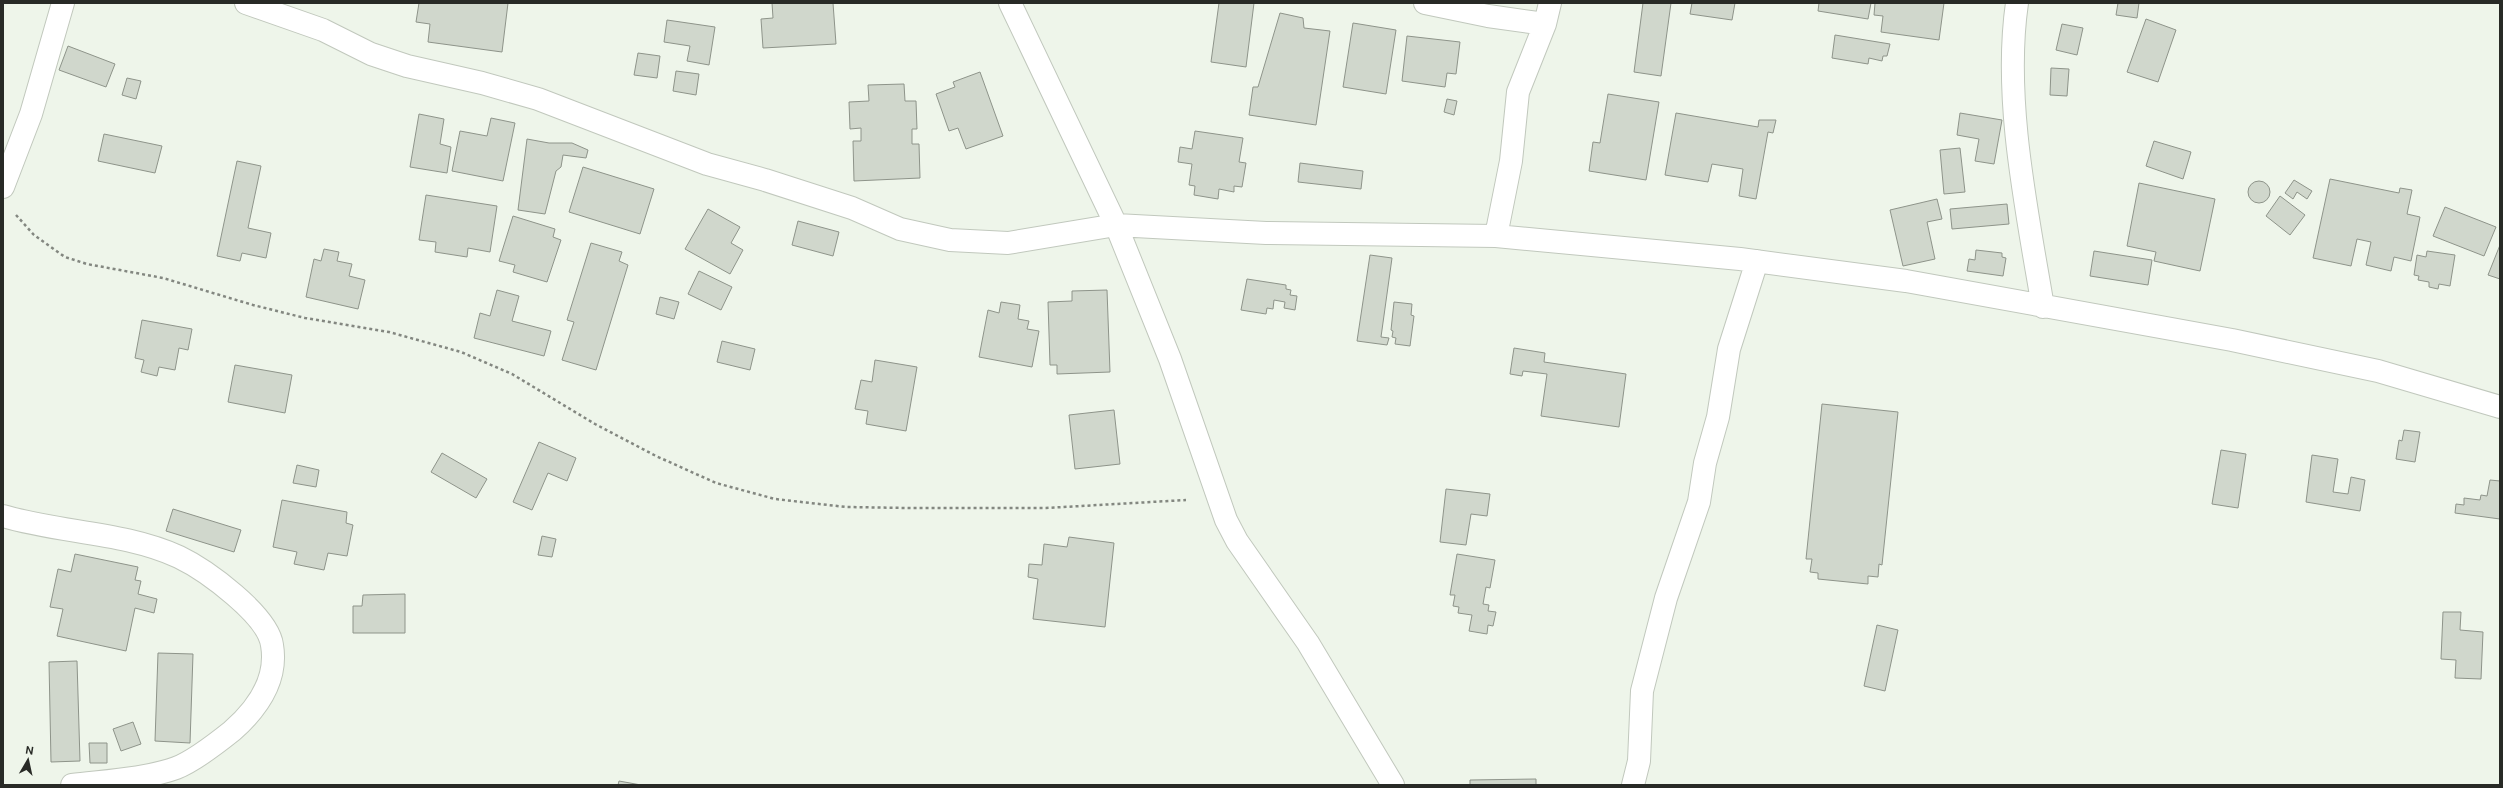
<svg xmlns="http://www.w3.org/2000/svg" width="2503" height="788" viewBox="0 0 2503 788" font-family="'DM Sans',sans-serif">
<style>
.building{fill:#d0d7cc;stroke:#8e948a}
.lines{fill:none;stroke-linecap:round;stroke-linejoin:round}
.minor-casing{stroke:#c1c8bd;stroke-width:24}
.path{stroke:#838780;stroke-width:2.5;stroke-dasharray:3 3;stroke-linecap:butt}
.minor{stroke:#fff;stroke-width:22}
</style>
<rect width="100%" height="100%" fill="#eef5ea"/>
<path class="building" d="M419,3H508L502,52L428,42L430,24L416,22Z
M772,3H833L836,44L763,48L761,19L773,18Z
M1219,3H1254L1246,67L1211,62Z
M1643,3H1671L1661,76L1634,72Z
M1692,3H1735L1732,20L1690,14Z
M1819,3H1871L1868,19L1818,11Z
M1875,3H1944L1939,40L1881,32L1883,16L1874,15Z
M2118,3H2139L2137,18L2116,15Z
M1280,13L1303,18L1304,28L1330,31L1316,125L1249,115L1253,87H1258Z
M2146,19L2176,30L2158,82L2127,72Z
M667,20L715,27L709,65L687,61L690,46L664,42Z
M1353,23L1396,30L1386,94L1343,87Z
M2062,24L2083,28L2077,55L2056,50Z
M1835,35L1890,44L1887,56H1883L1882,61L1869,58L1868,64L1832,58Z
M1407,36L1460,42L1456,74L1447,73L1445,87L1402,81Z
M68,46L115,64L106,87L59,70Z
M638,53L660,56L657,78L634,75Z
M2051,68L2069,69L2067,96L2050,95Z
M676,71L699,74L696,95L673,91Z
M980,72L1003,136L966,149L958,128L949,131L936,94L955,87L953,82Z
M127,78L141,81L136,99L122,95Z
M904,84L905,101H916L917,129H912V144H919L920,178L854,181L853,141H861V128L850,129L849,102L869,101L868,85Z
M1608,94L1659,102L1646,180L1589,171L1593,142L1600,143Z
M1447,99L1457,101L1454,115L1444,112Z
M1676,113L1758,127L1759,120H1776L1773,133L1768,132L1756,199L1739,196L1743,169L1712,164L1708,182L1665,175Z
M1960,113L2002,120L1994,164L1975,161L1979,139L1957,135Z
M419,114L444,119L440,144L451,147L447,173L410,167Z
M491,118L515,123L503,181L452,171L460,131L487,136Z
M1195,131L1243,138L1239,162L1246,163L1242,187L1234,186V192L1219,189L1218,199L1194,195L1195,186L1189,185L1192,164L1178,162L1180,147L1192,149Z
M104,134L162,146L155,173L98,161Z
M527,139L549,143H572L588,150L586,158L563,155L561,167L556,171L545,214L518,210Z
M2154,141L2191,152L2183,179L2146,166Z
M1960,148L1965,192L1944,194L1940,150Z
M237,161L261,166L248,228L271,233L266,258L242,253L240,261L217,256Z
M1300,163L1363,171L1361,189L1298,182Z
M583,167L654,189L640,234L569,212Z
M2330,179L2399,193L2400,188L2412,190L2407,214L2420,217L2411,261L2394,257L2391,271L2366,265L2371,242L2357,239L2351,266L2313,258Z
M2294,180L2312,191L2307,199L2297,192L2293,199L2285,193Z
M2248 192a11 11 0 1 1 22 0a11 11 0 1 1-22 0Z
M2139,183L2215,199L2200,271L2154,261L2156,252L2127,246Z
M426,195L497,206L490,252L468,248L467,257L435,252L436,242L419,240Z
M2280,196L2305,215L2290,235L2266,216Z
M1937,199L1942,219L1927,222L1935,259L1903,266L1890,210Z
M2007,204L2009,224L1952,229L1950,209Z
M2445,207L2496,227L2484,256L2433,236Z
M708,209L740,227L731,243L743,250L730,274L685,249Z
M513,216L555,229L553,237L561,240L547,282L513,272L515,265L499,261Z
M798,221L839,232L833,256L792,245Z
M591,243L622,252L619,261L628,265L596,370L562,360L574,322L567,320Z
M2500,245V279L2488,275Z
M324,249L339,252L337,261L352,264L349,276L365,280L358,309L306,297L314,259L321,261Z
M1976,250L2002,253V257L2006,258L2003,276L1967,271L1969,259L1975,260Z
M2094,251L2152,260L2148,285L2090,276Z
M2427,251L2455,255L2450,286L2439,284L2438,289L2429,287V282L2418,280L2419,276L2414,275L2417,255L2426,257Z
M1370,255L1392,258L1381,337L1389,338L1387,345L1357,341Z
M699,271L732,287L721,310L688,294Z
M1247,279L1286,285V289L1291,290L1290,295L1297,296L1295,310L1284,308L1285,302L1274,300L1273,309L1267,308L1266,314L1241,310Z
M497,290L519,296L512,321L551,331L544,356L474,338L480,313L490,316Z
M1107,290L1110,372L1057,374V365H1050L1048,302L1072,301V291Z
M660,297L679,302L674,319L656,314Z
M1001,302L1020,305L1018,319L1029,321L1027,329L1039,331L1032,367L979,357L988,310L999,313Z
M1394,302L1412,304L1411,315L1414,316L1410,346L1395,344L1396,338L1392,337L1393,331L1391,330Z
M142,320L192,329L188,350L179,348L175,370L159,367L157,376L141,372L144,360L135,358Z
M722,341L755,349L750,370L717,362Z
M1514,348L1545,353L1544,362L1626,374L1619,427L1541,416L1547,374L1523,371L1522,376L1510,374Z
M875,360L917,367L906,431L866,424L868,411L855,409L861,380L872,382Z
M235,365L292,375L285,413L228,402Z
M1822,404L1898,412L1882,565L1879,564L1878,577L1868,576V584L1818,579V573L1810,572L1812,559H1806Z
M1114,410L1120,464L1075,469L1069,415Z
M2404,430L2420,432L2415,462L2396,459L2399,440L2402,441Z
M539,442L576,458L567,481L548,473L532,510L513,502Z
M2221,450L2246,454L2238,508L2212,504Z
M442,453L487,479L476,498L431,472Z
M2312,455L2338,459L2333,492L2348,494L2351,477L2365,480L2360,511L2306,502Z
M297,465L319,470L316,487L293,483Z
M2490,480L2500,481V519L2455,513L2456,504L2464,505V498L2480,500L2481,495L2487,496Z
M1446,489L1490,494L1487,516L1471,514L1466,545L1440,542Z
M282,500L347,512L346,523L353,525L347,556L328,553L324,570L294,564L297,552L273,547Z
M173,509L241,530L234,552L166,531Z
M542,536L556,539L552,557L538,555Z
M1069,537L1114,543L1105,627L1033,619L1038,579L1028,577L1029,564L1042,565L1044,544L1067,547Z
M75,554L138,567L135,580L141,581L138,594L157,599L154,613L135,608L126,651L57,636L63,609L50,607L58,569L71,572Z
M1457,554L1495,560L1490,588L1486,587L1483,604L1489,605L1488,611L1496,612L1493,626L1488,625L1487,634L1469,631L1472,615L1458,613L1459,607L1453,606L1455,595H1450Z
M405,594V633H353V606H362L363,595Z
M2443,612H2461L2460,630L2483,632L2481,679L2455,678L2456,660L2441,659Z
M1877,625L1898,630L1885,691L1864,686Z
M158,653L193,654L190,743L155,741Z
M77,661L80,761L51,762L49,662Z
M133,722L141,744L121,751L113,729Z
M89,743H107V763H90Z
M1536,779V785H1470V780Z
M619,781L641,785H618Z"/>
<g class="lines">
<defs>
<path id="minor" d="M246,3L323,30L371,54L407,66L482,83L538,99L707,164L765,180L852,208L900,229L950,240L1008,243L1116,225L1266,233L1496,236L1740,259L1906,281L2232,340L2378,371L2500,407
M1010,3L1116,225L1170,359L1226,520L1237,541L1308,643L1393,785
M1425,3L1488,16L1545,24
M2017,3C2003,99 2027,211 2043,307
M3,187L31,114L63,3
M1496,236L1511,161L1518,92L1545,24L1550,3
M3,516C60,533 125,532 179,557C206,570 268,615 272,645C278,680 257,709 232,731C217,743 194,761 176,768C146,779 104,781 72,785
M1633,785L1639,761L1642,691L1666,598L1699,502L1705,463L1718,417L1729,349L1757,261"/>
</defs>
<use href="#minor" class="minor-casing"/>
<path class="path" d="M16,215L34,235L65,257L87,264L163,278L253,305L305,318L389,332L461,352L512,374L595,424L656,456L716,483L775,499L846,507L909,508H1046L1186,500"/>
<use href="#minor" class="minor"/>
</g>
<rect width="2503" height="788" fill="none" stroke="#282a26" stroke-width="8"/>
<g transform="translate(28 760) rotate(9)" stroke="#eef5ea" stroke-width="3" paint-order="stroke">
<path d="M0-3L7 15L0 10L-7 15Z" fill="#282a26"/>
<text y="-6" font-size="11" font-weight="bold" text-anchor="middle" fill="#282a26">N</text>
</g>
</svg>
